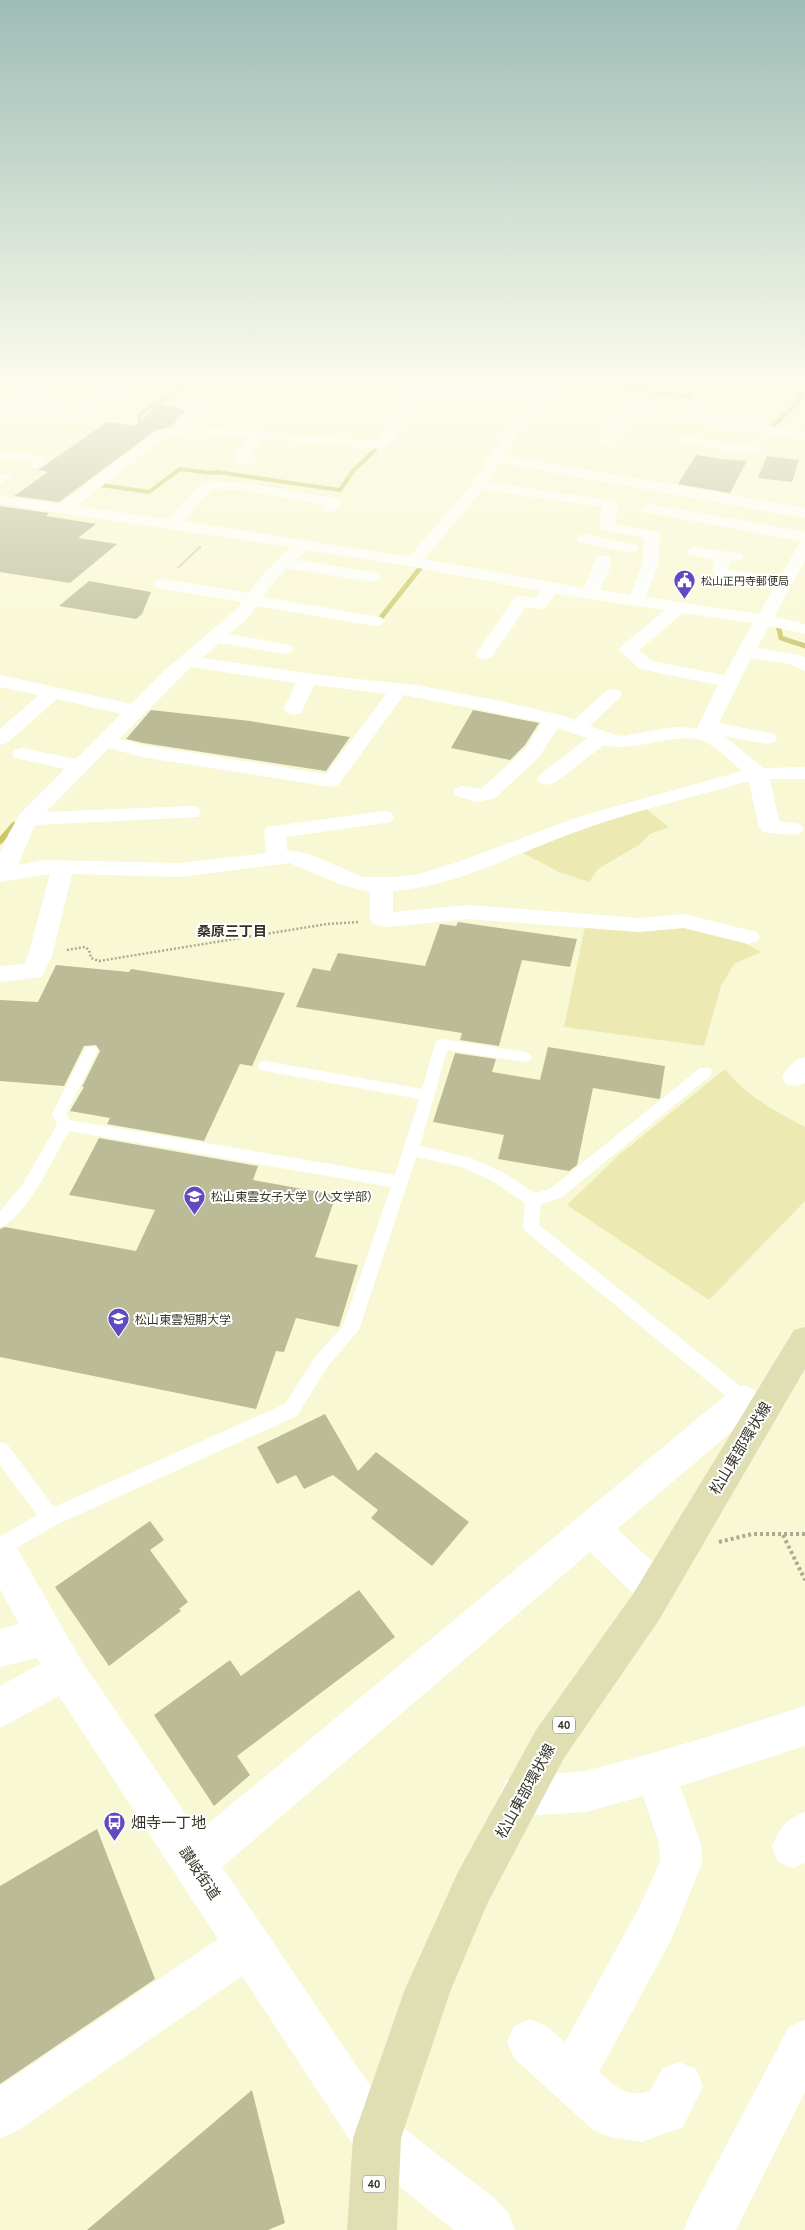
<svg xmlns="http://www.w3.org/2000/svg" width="805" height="2230" viewBox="0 0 805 2230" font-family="'PT Sans','Noto Sans JP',sans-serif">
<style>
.green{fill:#eceab2}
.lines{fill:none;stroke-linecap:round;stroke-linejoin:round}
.stream-far2{stroke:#ccc76a;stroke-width:4}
.stream-far1{stroke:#ccc76a;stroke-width:5}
.stream{stroke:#ccc76a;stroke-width:6}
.building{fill:#bbbb98}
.path-far2{stroke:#abab90;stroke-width:2;stroke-dasharray:1 1;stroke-linecap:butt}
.path-far1{stroke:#abab90;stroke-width:2.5;stroke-dasharray:2 2;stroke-linecap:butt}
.path{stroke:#abab90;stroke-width:4;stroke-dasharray:3 3;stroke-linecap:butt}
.service{fill:#fff;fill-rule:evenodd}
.minor{fill:#fff;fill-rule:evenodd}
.primary{fill:#e0dfb3;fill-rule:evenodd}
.labels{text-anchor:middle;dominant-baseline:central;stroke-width:4;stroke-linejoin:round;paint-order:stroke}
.far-poi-label{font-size:11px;fill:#343426;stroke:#fff;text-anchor:start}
.shield{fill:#fff;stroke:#717167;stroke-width:1}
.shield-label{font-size:11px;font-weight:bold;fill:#343426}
.poi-label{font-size:12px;fill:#343426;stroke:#fff;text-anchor:start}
.neighbourhood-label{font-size:14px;font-weight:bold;fill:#343426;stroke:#fff}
.near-street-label{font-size:15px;fill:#343426;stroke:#fff}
.near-poi-label{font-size:15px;fill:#343426;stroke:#fff;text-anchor:start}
</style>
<rect width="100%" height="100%" fill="#f9f8d4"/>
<path class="green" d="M645,808L669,827L650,834L639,845L598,869L589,882L559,872L519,851L546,839Z
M676,926L745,943L761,952L734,964L721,986L704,1046L564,1027L585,927Z
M725,1069C746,1096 775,1111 805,1127V1201L709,1300L567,1205L620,1154Z"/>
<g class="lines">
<path class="stream-far2" d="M425,381L440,384
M591,381L622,388L694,397
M140,423L139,415L144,411L193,381
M772,427L800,400L801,381
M94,484L149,492L180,469L210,473L217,472L340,490L353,471L375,450"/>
<path class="stream-far1" d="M379,620L421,567
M772,623L778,625L781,638L805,646"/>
<path class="stream" d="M0,841L14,825"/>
</g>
<path class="building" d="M159,404L177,406L179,409L186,410L176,419L175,423L170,427L156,430L59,502L14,496L48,472L38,470L107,422L135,426Z
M696,455L723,459L747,461L730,493L678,484Z
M767,456L799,460L792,482L758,478Z
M0,506L49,513L46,516L96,524L78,538L117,544L70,583L0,572Z
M89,581L134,589L151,592L142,614L136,619L59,606Z
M151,710L250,721L350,737L326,771L143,743L126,739Z
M473,710L539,723L525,745L510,760L451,748Z
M458,922L577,939L570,967L522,960L499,1046L460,1040L462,1033L296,1007L313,968L330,971L338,953L425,966L440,924L456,926Z
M56,965L129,972L131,969L285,993L252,1066L240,1064L204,1141L107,1124L110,1118L70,1111L84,1087H82L100,1051L96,1045L84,1046L64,1086L0,1081V1000L38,1002Z
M548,1047L665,1066L660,1098L659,1099L593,1088L577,1165L569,1171L498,1159L504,1135L433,1122L455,1053L496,1059L492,1072L540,1080Z
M99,1138L258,1166L253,1180L336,1195L315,1257L358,1265L339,1327L296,1318L284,1352L276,1351L256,1409L0,1357V1229L5,1227L136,1251L155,1210L69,1195Z
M325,1414L358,1471L376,1452L469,1522L432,1566L371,1518L378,1510L333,1475L304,1489L296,1475L277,1484L257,1447Z
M150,1521L164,1540L150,1550L188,1602L179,1609L181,1611L109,1666L55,1587Z
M359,1590L395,1637L237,1756L250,1775L214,1806L154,1715L230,1660L241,1676Z
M97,1829L155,1979L0,2084V1886Z
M252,2090L285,2223L268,2230H87Z"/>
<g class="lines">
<path class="path-far2" d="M178,568L201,546"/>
<path class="path-far1" d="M67,950L85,947L89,950L91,958L99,961L327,924L358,922"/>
<path class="path" d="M783,1535L805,1580
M719,1542L752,1534H805"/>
<path class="service" d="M442,1039L525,1052L530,1054L532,1057L530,1060L525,1062L447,1050L420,1146L471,1158L504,1173L535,1193L550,1189L700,1068H710L712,1072L710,1076L561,1198L541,1204L539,1225L750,1394L753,1400L750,1406L744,1408L738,1406L525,1231L523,1227L525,1203L492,1181L462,1167L416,1157L359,1330L328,1366L297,1416L58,1524L0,1557V1537L37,1515L0,1465V1442L7,1444L54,1507L285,1404L316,1356L343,1326L391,1187L69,1131C55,1155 26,1219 0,1227V1211L23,1184L57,1125L52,1114L86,1047H96L98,1050L66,1114L70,1120L395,1175L419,1099L265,1071L260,1070L258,1066L260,1062L265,1061L422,1089L435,1044L437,1041Z"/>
<path class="minor" d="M38,381H54L18,404L74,412L124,381L136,383L76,420L7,410L0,413V403Z
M370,381H402L434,386L447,381L683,413L702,381H714L695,414L805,432V440L635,414C627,422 614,443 605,445L598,441L622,412L543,402L503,455L805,508V518L498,463L488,482L615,501L618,504L615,524L658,532L660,535L658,565L646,597L759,614L774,586L718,577L712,571L714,559L689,555L687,552L689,549L695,547L742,554L744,557L742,560L730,561L728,570L780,577L799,544L805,542V561L774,617L805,624V634L769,626L757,648L800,655L805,658V671L789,664L751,658L719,723L774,734L777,738L774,742L767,744L724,736L763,768L805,767V779H770L779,821L800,824L803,829L800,834L792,835L762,832L759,827L749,782L742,783C685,799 626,813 570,834C513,855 455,887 393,891V912L468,905L639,918L684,914L756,932L760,937L756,942L748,944L684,928L639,932L468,919L388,927L374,924L370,919V892L342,885L290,863L180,877L72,874L52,956L42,977L0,982V966L24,964L28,956L50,874L0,882V853L9,833L20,814L65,769L15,758L12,754L15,750L22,748L76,759L121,714L57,699L7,743L0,745V729L39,695L0,687V675L131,704L165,670L236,610L242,602L156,588L154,584L156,580L162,579L249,593L265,572L291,547L0,504V496L60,504L157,431L178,428L177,420L190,409L179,407L178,404L197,391L203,395L195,402L206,404L208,407L191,421V426L376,441L404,410L355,403L354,400L355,397L411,403L424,392L376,385ZM448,389L531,400L489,455L473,483L409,557L183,521L212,489L240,490L326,505L323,508L326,511H336L342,502L340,499L335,498L240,482L203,481L168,519L76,506L166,437L195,433L249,438L232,460L234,463L250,465L257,461L255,458L249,457L262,439L380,449L385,448L423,406ZM483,490L602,507L599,527L602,530L644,538L642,565L630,595L600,590L610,568L611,559L609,556H597L584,588L424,559ZM307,550L413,567L540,591L535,598L521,596L515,597L476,654L479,658L485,659L491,658L526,607L539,609L545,608L555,594L665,610L622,646L619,650L640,669L718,685L697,728L673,727L624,736L615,735L590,726L622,695L620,691L613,689L606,691L574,720L560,715L500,701L416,685L328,676L202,658L219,643L284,654L290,653L293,649L290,645L229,634L248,618L257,606L375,626L381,625L384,621L381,617L375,616L263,597L277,578L287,568L373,582L379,580L381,577L379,574L373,572L296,560ZM683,613L753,623L724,675L652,661L639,650ZM191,667L296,683L284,709L287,713L294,715L301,713L314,685L386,694L326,774L143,745L119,739ZM404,695L542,722L525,749L481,789L463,786L456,788L453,792L456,796L477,802L495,798L539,757L558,728L587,738L540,775L537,779L540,783L547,785L554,783L604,745C635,754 682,728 708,743C720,750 731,762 742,771L578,817L461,861L419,874L395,877H363L309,854L287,850L286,837L391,822L394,817L391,812L383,811L267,827L264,832L266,853L180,863L45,860L18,865L35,825L198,817L201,812L198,807L190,806L46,812L109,748L142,757L331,787L338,785Z
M684,436L757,447L764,451L757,455L679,443L677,440Z
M0,450L41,456L48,460C44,466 37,469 30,467L29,462L0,458Z
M5,473L12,477L0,484V474Z
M650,504L805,532V542L645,512L642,509L645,506Z
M584,534L637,545L639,548L637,551L631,553L578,542L576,539L578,536Z
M805,1057V1083L795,1086L786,1084L782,1077C788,1067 794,1060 805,1057Z
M744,1385C759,1391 770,1399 777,1414L772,1424L760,1429L744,1421L617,1529L669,1577L675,1590L669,1603L656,1608L643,1603L590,1552L222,1867L394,2121L493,2197L508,2212L515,2230H454L360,2155L242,1976L17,2131L0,2138V2086L218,1939L59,1696L0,1728V1686L40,1664L37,1658L0,1667V1629L19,1624L0,1589V1536L13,1541L79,1657L198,1832L732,1390Z
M805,1706V1746L680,1786L701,1844L702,1863L671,1940L599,2072C615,2086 627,2099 650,2091L662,2069L679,2062L696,2069L703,2086L683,2127L642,2142L610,2137L593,2130L514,2058L507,2042L514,2026L530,2019L546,2026L565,2042L639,1908L660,1862L659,1844L643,1796L586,1812L521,1816L506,1810L500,1795L506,1780C533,1769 561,1776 589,1770C662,1752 733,1729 805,1706Z
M805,1812V1863L793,1868L778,1862L772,1847C780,1828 785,1820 805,1812Z
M805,2020V2092L736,2230H684L691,2212L789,2027Z"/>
<path class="primary" d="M805,1327V1369L659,1620L564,1758L487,1904L450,1992L401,2138L397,2230H347L353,2138L405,1989L457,1874L536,1730L633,1594L794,1330Z"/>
</g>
<linearGradient id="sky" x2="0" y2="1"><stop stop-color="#9dbcb6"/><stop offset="0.55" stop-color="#fcfcec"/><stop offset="1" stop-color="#fcfcec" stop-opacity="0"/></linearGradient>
<rect width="805" height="694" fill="url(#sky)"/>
<defs>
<symbol id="civic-pin" viewBox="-11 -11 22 30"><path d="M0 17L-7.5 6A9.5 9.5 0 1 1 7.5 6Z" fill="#604ac2" stroke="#fff"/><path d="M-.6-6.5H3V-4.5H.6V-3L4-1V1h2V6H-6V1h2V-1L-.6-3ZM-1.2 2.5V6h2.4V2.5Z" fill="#fff"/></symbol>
<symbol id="university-pin" viewBox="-11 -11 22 30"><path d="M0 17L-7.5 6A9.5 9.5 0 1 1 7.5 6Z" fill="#604ac2" stroke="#fff"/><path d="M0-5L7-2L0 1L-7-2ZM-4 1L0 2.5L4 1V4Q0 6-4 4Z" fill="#fff"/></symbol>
<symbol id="bus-pin" viewBox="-11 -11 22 30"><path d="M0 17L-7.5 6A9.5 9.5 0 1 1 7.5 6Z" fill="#604ac2" stroke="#fff"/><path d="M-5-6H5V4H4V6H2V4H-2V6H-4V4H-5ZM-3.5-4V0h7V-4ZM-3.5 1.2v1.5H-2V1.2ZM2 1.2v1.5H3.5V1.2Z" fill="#fff"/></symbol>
</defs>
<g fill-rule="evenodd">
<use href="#civic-pin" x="672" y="568" width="25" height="34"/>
<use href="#university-pin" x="182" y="1184" width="25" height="34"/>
<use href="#university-pin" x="106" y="1306" width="25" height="34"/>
<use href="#bus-pin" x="102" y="1810" width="25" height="34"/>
</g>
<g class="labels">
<g class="far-poi-label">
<text x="701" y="581">松山正円寺郵便局</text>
</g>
<g class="shield">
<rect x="553" y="1716.5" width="22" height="17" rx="4"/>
<rect x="363" y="2175.5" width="22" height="17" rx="4"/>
</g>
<g class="shield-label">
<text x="564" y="1725">40</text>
<text x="374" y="2184">40</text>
</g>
<g class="poi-label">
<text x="211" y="1196">松山東雲女子大学（人文学部）</text>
<text x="135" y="1319">松山東雲短期大学</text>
</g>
<g class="neighbourhood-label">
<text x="232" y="931">桑原三丁目</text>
</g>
<g class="near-street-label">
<text transform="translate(740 1448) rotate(-59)">松山東部環状線</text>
<text transform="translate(525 1791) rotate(-61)">松山東部環状線</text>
<text transform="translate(200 1873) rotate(56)">讃岐街道</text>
</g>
<g class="near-poi-label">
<text x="131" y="1822">畑寺一丁地</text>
</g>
</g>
</svg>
